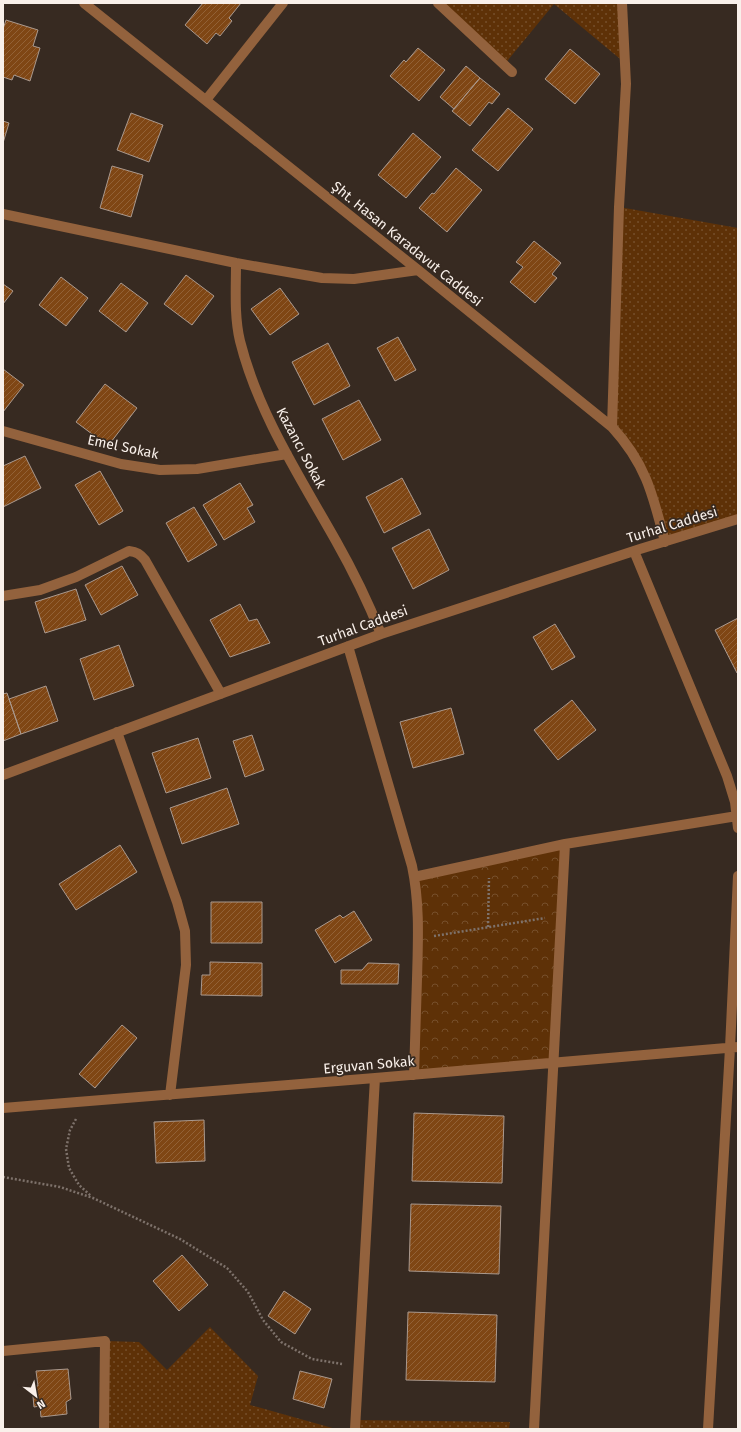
<svg xmlns="http://www.w3.org/2000/svg" width="741" height="1432" viewBox="0 0 741 1432" font-family="'Fira Sans',sans-serif">
<style>
.grass{fill:url(#grass-dots)}
.park{fill:url(#park-crowns)}
.building{fill:url(#building-hatch);stroke:#aa998e}
.lines{fill:none;stroke-linecap:round;stroke-linejoin:round}
.path{stroke:#7e726b;stroke-width:2.5;stroke-dasharray:2 2;stroke-linecap:butt}
.minor{stroke:#93623d;stroke-width:10}
.labels{text-anchor:middle;dominant-baseline:central;stroke-width:3.5;stroke-linejoin:round;paint-order:stroke}
.street-label{font-size:14px;fill:#f9f0ea;stroke:#372a21}
</style>
<defs>
<pattern id="grass-dots" width="8" height="8" patternUnits="userSpaceOnUse"><rect width="8" height="8" fill="#5e3107"/><path d="M2 2h.1M6 6h.1" fill="none" stroke="#764f2b" stroke-width="1.8" stroke-linecap="round"/></pattern>
<pattern id="park-crowns" width="20" height="18" patternUnits="userSpaceOnUse"><rect width="20" height="18" fill="#5e3107"/><path d="M2 6a3 3 0 1 1 6 0M12 15a3 3 0 1 1 6 0" fill="none" stroke="#764f2b"/></pattern>
<pattern id="building-hatch" width="6" height="6" patternUnits="userSpaceOnUse"><rect width="6" height="6" fill="#7f4614"/><path d="M-1 1l2-2M0 6l6-6M5 7l2-2" fill="none" stroke="#926136"/></pattern>
</defs>
<rect width="100%" height="100%" fill="#372a21"/>
<path class="grass" d="M438,3H622L625,63L554,4L504,65Z
M619,207L738,228V519L665,542L653,496L612,427Z
M210,1327L258,1376L250,1405L336,1429H104L105,1341L139,1342L167,1370Z
M355,1420L510,1422L509,1429H355Z"/>
<path class="park" d="M565,844L554,1063L414,1075V877Z"/>
<path class="building" d="M203,3H241L229,18L232,21L220,36L216,33L207,44L185,25Z
M6,20L38,30L33,46L40,48L30,81L14,75L12,80L3,77V29Z
M418,48L445,70L419,101L390,76L404,60L406,62Z
M570,49L600,74L575,104L545,79Z
M466,66L480,78L454,109L440,97Z
M480,78L500,94L492,104L489,102L470,126L452,111Z
M508,108L533,129L498,171L472,150Z
M131,113L163,125L149,162L117,150Z
M3,121L9,123L3,143Z
M413,133L441,157L406,198L378,175Z
M112,166L143,175L131,217L100,208Z
M456,168L482,190L447,232L419,208L432,193L434,194Z
M534,241L561,263L552,274L557,278L535,303L510,282L523,267L516,262Z
M186,275L214,296L192,325L164,304Z
M61,277L88,298L66,326L39,305Z
M121,283L148,303L126,332L99,311Z
M3,284L13,291L3,304Z
M280,288L299,314L270,335L251,309Z
M398,337L416,370L395,381L377,348Z
M328,343L350,386L314,405L292,362Z
M3,369L24,385L3,412Z
M105,384L137,408L108,446L76,422Z
M359,400L381,440L343,460L322,419Z
M25,456L41,488L3,507V466Z
M100,471L123,511L99,525L75,485Z
M402,478L421,514L384,533L366,497Z
M240,483L253,505L247,508L255,522L224,540L203,505Z
M194,507L217,545L188,562L166,523Z
M429,529L449,570L413,589L392,548Z
M122,566L138,595L101,615L85,585Z
M76,589L86,620L45,633L35,602Z
M240,604L249,621L257,619L270,643L230,657L210,620Z
M738,618V672L737,673L715,630Z
M555,624L575,657L552,670L533,637Z
M119,645L134,686L94,700L80,659Z
M46,686L58,721L21,734L9,699Z
M7,693L21,734L3,741V694Z
M572,700L596,730L558,760L534,730Z
M451,708L464,754L413,768L400,722Z
M252,735L264,770L245,777L233,741Z
M198,738L211,778L166,793L152,753Z
M227,788L239,824L182,844L170,808Z
M120,845L137,872L76,910L59,884Z
M211,902H262V943H211Z
M354,911L372,940L335,963L315,930L340,915L343,918Z
M210,962L262,963V996L201,995L202,975H210Z
M368,963L399,964L398,984H341V970H362Z
M122,1025L137,1038L95,1088L79,1074Z
M414,1113L504,1116L502,1183L412,1181Z
M204,1120L205,1161L156,1163L154,1122Z
M411,1204L501,1206L499,1274L409,1271Z
M182,1255L208,1285L179,1311L153,1281Z
M284,1291L311,1309L295,1334L268,1316Z
M408,1312L497,1315L495,1382L406,1380Z
M68,1369L71,1399L66,1402L67,1414L41,1417L40,1406L34,1407L32,1386H38L36,1371Z
M300,1371L332,1379L324,1408L293,1399Z"/>
<g class="lines">
<path class="path" d="M488,927L489,878
M434,936L545,918
M76,1119L70,1130L66,1149L69,1168L79,1185L91,1196
M3,1177L60,1187L93,1198L180,1239L227,1268L248,1292L263,1320L281,1342L312,1359L342,1364"/>
<path class="minor" d="M84,3L418,270L612,427C646,464 653,495 665,542
M438,3L512,72
M206,100L283,3
M3,214L236,263L322,278L354,279L418,270
M236,263C236,289 234,316 240,341C258,413 300,477 336,541C353,571 368,602 381,634
M612,427L619,207L626,84L622,3
M3,431L121,464L160,470L197,469L287,454
M634,551L727,776L735,802L738,828
M3,596L40,590L76,577L129,551C137,552 140,554 145,560L221,694
M348,646L412,866C420,904 418,941 417,979C416,1011 415,1043 414,1075
M117,732L177,902L185,931L186,965L170,1095
M3,775L381,634L640,549L738,519
M414,877L565,844
M3,1108L375,1078L738,1047
M3,1351L105,1341L104,1429
M355,1429L375,1078
M534,1429L565,844L737,816
M708,1429L730,1048L738,876"/>
</g>
<g class="labels">
<g class="street-label">
<text transform="translate(407 244) rotate(39)">Şht. Hasan Karadavut Caddesi</text>
<text transform="translate(123 447) rotate(12)">Emel Sokak</text>
<text transform="translate(301 448) rotate(62)">Kazancı Sokak</text>
<text transform="translate(672 525) rotate(-17)">Turhal Caddesi</text>
<text transform="translate(363 626) rotate(-20)">Turhal Caddesi</text>
<text transform="translate(369 1065) rotate(-5)">Erguvan Sokak</text>
</g>
</g>
<rect width="741" height="1432" fill="none" stroke="#f9f0ea" stroke-width="8"/>
<g transform="translate(36 1396) rotate(149)" stroke="#372a21" stroke-width="3" paint-order="stroke">
<path d="M0-3L7 15L0 10L-7 15Z" fill="#f9f0ea"/>
<text y="-6" font-size="11" font-weight="bold" text-anchor="middle" fill="#f9f0ea">N</text>
</g>
</svg>
